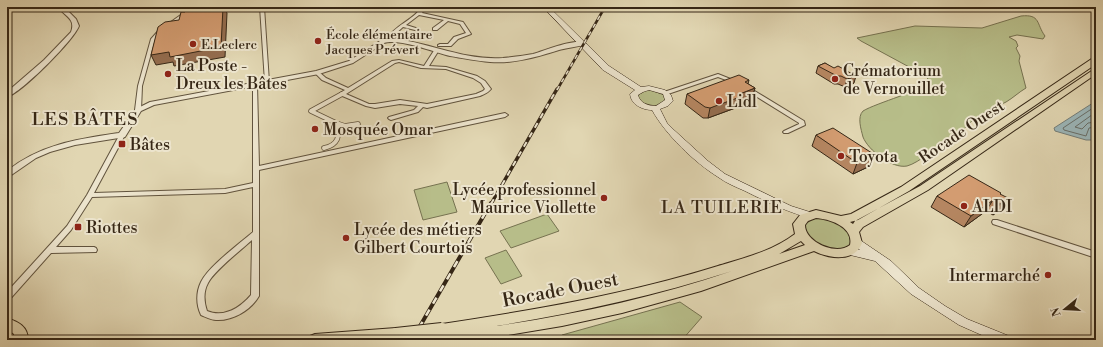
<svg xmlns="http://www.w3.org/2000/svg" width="1103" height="347" font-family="'Libre Bodoni',serif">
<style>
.green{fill:#b7bd89;stroke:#767250}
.water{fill:#9bb6b9;stroke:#737d78}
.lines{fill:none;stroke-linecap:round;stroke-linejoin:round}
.shore{stroke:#686e68;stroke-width:1}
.pedestrian-casing{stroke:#61533d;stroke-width:5.5}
.minor-casing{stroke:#61533d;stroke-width:2}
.tertiary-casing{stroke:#61533d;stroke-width:2}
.secondary-casing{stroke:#362716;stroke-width:1}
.primary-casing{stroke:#362716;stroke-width:2}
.pedestrian{stroke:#ece4cd;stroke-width:4}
.minor{fill:#ece4cd;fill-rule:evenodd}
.tertiary{fill:#ece4cd;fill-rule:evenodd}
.secondary{fill:#ece4cd;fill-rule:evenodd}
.primary{fill:#e1d6b2;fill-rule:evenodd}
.rail-far2-casing{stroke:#362716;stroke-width:2.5}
.rail-far1-casing{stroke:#362716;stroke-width:3.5}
.rail-casing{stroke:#362716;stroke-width:4}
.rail-far2{stroke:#ece4cd;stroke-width:1.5;stroke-dasharray:4.5;stroke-linecap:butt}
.rail-far1{stroke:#ece4cd;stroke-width:2;stroke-dasharray:5.5;stroke-linecap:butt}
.rail{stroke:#ece4cd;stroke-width:2.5;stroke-dasharray:7;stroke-linecap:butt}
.primary-bridge-casing{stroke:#362716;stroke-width:14;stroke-linecap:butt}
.primary-bridge{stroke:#e1d6b2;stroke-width:12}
.wall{fill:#b58661;stroke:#362716}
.shaded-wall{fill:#946d4f;stroke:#362716}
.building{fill:#d39c71;stroke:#362716}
.poi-dot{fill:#8f2418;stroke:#ece4cd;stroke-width:1.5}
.labels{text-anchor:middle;stroke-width:4;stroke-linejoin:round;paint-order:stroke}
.far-poi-label{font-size:13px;fill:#362716;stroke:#ece4cd;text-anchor:start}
.poi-label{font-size:16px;fill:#362716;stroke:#ece4cd;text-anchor:start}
.street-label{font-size:16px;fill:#362716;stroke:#ece4cd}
.neighbourhood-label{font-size:17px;letter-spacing:1px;fill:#362716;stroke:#ece4cd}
.quarter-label{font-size:18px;letter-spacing:1px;fill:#362716;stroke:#ece4cd}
.near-street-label{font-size:19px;fill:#362716;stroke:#ece4cd}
</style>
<rect width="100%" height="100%" fill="#e1d6b2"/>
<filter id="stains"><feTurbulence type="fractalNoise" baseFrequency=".005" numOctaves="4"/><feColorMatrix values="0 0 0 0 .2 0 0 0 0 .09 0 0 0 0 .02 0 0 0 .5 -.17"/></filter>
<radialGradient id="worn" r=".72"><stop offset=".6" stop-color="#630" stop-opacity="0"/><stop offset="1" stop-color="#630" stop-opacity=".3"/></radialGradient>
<path class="green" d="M1021,16c20,-2 15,8 24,20l-2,3 -26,-4 -8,2 7,4 2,5 -2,2 4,8 -1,5 7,27c-7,4 -13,10 -20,14 -11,6 -22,10 -32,17 -3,3 -6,6 -9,9 -5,4 -10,6 -15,10 -11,7 -31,25 -43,28 -15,3 -39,-16 -44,-29 -2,-8 -6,-20 0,-26 13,-8 61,-21 66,-29l-2,-5 -3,-2 -63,-34 -4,-3 58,-12 67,2z
M651,90l13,5 1,6 -10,5 -13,-3 -4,-6v-2l7,-4z
M447,182l10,30 -34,8 -9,-30z
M547,214l12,17 -48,17 -11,-17z
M815,218c18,-1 25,6 37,18l-1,10 -13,5 -24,-7 -10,-16 1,-4z
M506,250l16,26 -21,8 -16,-26z
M680,302l22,15 -20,23h-124l4,-5z"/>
<path class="water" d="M1096,101v30h-4l1,9h-7l-31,-9 -1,-3z"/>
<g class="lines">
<path class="shore" d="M1096,106l-33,22 1,2 22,6 3,-8 7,-1
M1096,112l-21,15 7,2 6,-6 8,-1"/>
<g class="pedestrian-casing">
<path id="pedestrian" d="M336,123l-25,-12 31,-17
M324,148c14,-3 17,-12 12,-25l9,3 13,-2"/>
</g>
<g class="minor-casing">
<path id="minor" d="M192,7h5l-25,19h-4v-2z
M260,7h4l5,75 -2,1 -2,-1z
M422,7h4l-4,6 41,9 8,12 -13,5 -7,7h-13v-1l2,-1h8l6,-7 12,-4 -6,-9 -12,-3 -11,9h-4v-2l11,-8 -25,-5 -13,10 13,4v2l-16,-4 -10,9 -3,5h-4v-1c9,-15 26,-19 36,-33z
M575,7h6l6,2 2,-2h5l-7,4z
M159,30l4,1 -8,8 -13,47 -1,24 -1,1h-4l-1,-1 3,-24 13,-47z
M435,49h2l2,1 -10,16 17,1 31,9 8,5 6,8c-3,4 -7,5 -11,7l-53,12 -4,-1 -5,5 -27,8 -2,-1 -1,-1 1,-1 25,-7 4,-4 -18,-2 -25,4 -9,-2 -26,-11v-2l5,-3 -23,-10 -7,-7v-1h4l7,6 22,10 44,-27 7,-1 25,6zM399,62l22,6 25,1 27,9 8,5 4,6 -2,2 -7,3 -49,10 -27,-4 -25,4h-6l-23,-10 49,-31z
M718,74l20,8 -2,1h-2l-16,-6 -50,17 -2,1 -3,-2 1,-1z
M253,83h4v1l2,82 246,-53 3,2 -3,2 -246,53v126c-8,14 -26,25 -43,24 -5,0 -10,-3 -15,-5 -5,-10 -5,-23 0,-33 8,-16 37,-37 52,-50v-45l-28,6 -133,4 -21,33 -15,17h38l2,1 1,2 -1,2 -45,1 -41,46 -3,1v-8l60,-66 20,-31 33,-61 2,-1 3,2 -31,58 131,-4 28,-6zM252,240l-1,55c-11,13 -27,23 -44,16 -3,-9 -4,-19 1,-28 6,-12 33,-33 44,-43z
M748,87l56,34 1,4 -17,8h-4l-1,-1 1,-1 15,-7v-1l-53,-33v-2z
M993,220h4l99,32v6l-103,-34 -1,-2z"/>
</g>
<g class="tertiary-casing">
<path id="tertiary" d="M58,7h6l12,12 3,7c-6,15 -57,66 -72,71v-5l37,-32 27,-28c5,-14 -6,-15 -13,-25z
M388,38c38,3 76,23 115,20 9,-1 20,-2 30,-4 12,-3 43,-17 53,-10 -3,2 -20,4 -27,6 -22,7 -46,14 -69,12 -13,-1 -27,-4 -40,-6 -16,-4 -51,-18 -66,-13l-31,20 -34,11 -165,31 -13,6 -16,26 -50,8 -25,7 -14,6 -29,20v-7c34,-27 71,-32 112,-38l17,-24 14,-7 166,-31 33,-10 31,-20z"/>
</g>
<g class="secondary-casing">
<path id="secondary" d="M543,7h6l60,59 32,21 8,-1 16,4 6,5 2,6 -5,5 -8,3 7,14 7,7 34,31 17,13 66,32 22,7 2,2 -2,2 -3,1c-23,-6 -43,-16 -65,-27 -9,-4 -19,-8 -27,-14 -24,-15 -52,-42 -66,-67 -9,0 -21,-5 -22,-16l5,-4 -32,-20zM649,90l14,4 2,6 -9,6c-8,0 -16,-3 -18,-11l5,-3z
M857,238l34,23 28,27 26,18 22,13 42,17 2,4h-18l-34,-15 -48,-31 -36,-33 -29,-7 -1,-3 1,-3 4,-1 10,3 -8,-8 1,-3z"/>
</g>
<g class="primary-casing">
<path id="primary" d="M1093,58h3v6l-187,127 -51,29 -8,2 3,2 2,-3 65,-35 176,-118v6l-168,116 -65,37 -4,5 3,11c-7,19 -32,16 -48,8l-113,40 -79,22 -60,13 -83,14h-46l2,-4 6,-2 -4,-1 -2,-4 2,-4 5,-1c93,-14 186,-30 276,-58 26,-8 55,-15 77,-32l-2,-10 7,-9 16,-5 25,6 10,-2 50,-27zM816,218c14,1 38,9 34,27 -14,11 -45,-3 -45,-20l3,-4zM801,241l4,4 -26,9zM732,271c-81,28 -165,45 -249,57 84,-13 167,-31 249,-57z
M7,318c11,4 21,8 21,22h-14v-6l-7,-5z
M396,328l5,2 2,4 -2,4 -5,2h-88l2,-4 5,-2z"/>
</g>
<use href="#pedestrian" class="pedestrian"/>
<use href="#minor" class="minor"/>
<use href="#tertiary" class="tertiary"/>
<use href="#secondary" class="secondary"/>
<use href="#primary" class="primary"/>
<g class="rail-far2-casing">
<path id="rail-far2" d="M557,90l48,-83"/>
</g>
<g class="rail-far1-casing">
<path id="rail-far1" d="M491,204l66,-115"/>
</g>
<g class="rail-casing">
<path id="rail" d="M412,340l79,-137"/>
</g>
<use href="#rail-far2" class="rail-far2"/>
<use href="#rail-far1" class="rail-far1"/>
<use href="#rail" class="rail"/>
<g class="primary-bridge-casing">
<path id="primary-bridge" d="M396,334l46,-5"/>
</g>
<use href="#primary-bridge" class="primary-bridge"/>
</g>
<path class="wall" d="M825,63l29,20 -9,4 -7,-3h-4l-18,-11 2,-7z
M749,80l-1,4 7,4 -3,10 -13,5 -1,4 -30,11h-5l-18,-14 2,-10z
M816,135l54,31 -17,8 -41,-28z
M1000,194l1,15 -8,6 -7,-4 -22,16 -33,-20 6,-11z"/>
<path class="shaded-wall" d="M223,7h1l3,6 -2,44 -51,9 -1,-4 -17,3 -5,-10z
M856,76l-2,7 -9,4 2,-8z
M755,88l-3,10 -13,5 -1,4 -30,11 2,-10 27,-13z
M875,155l-5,11 -17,8 4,-11z
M1008,198l-7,11 -8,6 7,-11z
M993,200l-7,11 -22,16 7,-11z"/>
<path class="building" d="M204,7h19l-2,40 -51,10 -1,-5 -18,3 7,-28 7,-5 14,-2 2,-8h4l1,-2z
M825,63l9,5 4,-2 18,10 -9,3 -6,-3h-4l-19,-10z
M739,75l10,5 -4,2 10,6 -18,7 3,2 -30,11 -5,-1 -18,-13z
M833,128l42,27 -18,8 -41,-28z
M969,175l32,18 -1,1 8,4 -8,6 -7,-4 -22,16 -34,-20z"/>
<g class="poi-dot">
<circle cx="318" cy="41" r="4"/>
<circle cx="193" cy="44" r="4"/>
<circle cx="168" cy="74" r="4"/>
<circle cx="835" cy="79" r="4"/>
<circle cx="719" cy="101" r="4"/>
<circle cx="315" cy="129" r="4"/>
<rect x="118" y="140" width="8" height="8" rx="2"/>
<circle cx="841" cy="156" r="4"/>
<circle cx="604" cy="198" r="4"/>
<circle cx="964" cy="206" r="4"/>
<rect x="74" y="223" width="8" height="8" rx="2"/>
<circle cx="346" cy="238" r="4"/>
<circle cx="1048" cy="275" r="4"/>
</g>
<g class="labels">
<g class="far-poi-label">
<text x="326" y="39">École élémentaire<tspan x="326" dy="15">Jacques Prévert</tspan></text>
<text x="201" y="49">E.Leclerc</text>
</g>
<g class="poi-label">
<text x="176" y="71">La Poste -<tspan x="176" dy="18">Dreux les Bâtes</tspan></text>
<text x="843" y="76">Crématorium<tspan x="843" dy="18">de Vernouillet</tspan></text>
<text x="727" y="107">Lidl</text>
<text x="323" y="135">Mosquée Omar</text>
<text x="130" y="150">Bâtes</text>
<text x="849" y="162">Toyota</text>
<text x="596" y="195" text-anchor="end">Lycée professionnel<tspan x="596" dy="18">Maurice Viollette</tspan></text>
<text x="972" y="212">ALDI</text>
<text x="86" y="233">Riottes</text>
<text x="354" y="235">Lycée des métiers<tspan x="354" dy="18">Gilbert Courtois</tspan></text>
<text x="1040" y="281" text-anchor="end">Intermarché</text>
</g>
<g class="street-label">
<text transform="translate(961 131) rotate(-34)" y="6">Rocade Ouest</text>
</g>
<g class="neighbourhood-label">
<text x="722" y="213">LA TUILERIE</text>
</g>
<g class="quarter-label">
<text x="85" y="125">LES BÂTES</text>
</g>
<g class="near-street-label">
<text transform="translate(560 289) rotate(-11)" y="7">Rocade Ouest</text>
</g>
</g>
<rect width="1103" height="347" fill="none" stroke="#e1d6b2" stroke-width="24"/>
<rect x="8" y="8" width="1087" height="331" fill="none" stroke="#362716" stroke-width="2"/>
<rect x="12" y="12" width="1079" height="323" fill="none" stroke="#362716"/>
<g transform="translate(1065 309) rotate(252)" stroke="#ece4cd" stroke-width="3" paint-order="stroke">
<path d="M0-3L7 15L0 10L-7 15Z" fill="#362716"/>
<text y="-6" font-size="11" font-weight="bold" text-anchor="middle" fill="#362716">N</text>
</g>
<rect width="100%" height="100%" filter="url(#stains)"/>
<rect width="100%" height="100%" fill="url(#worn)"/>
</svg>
